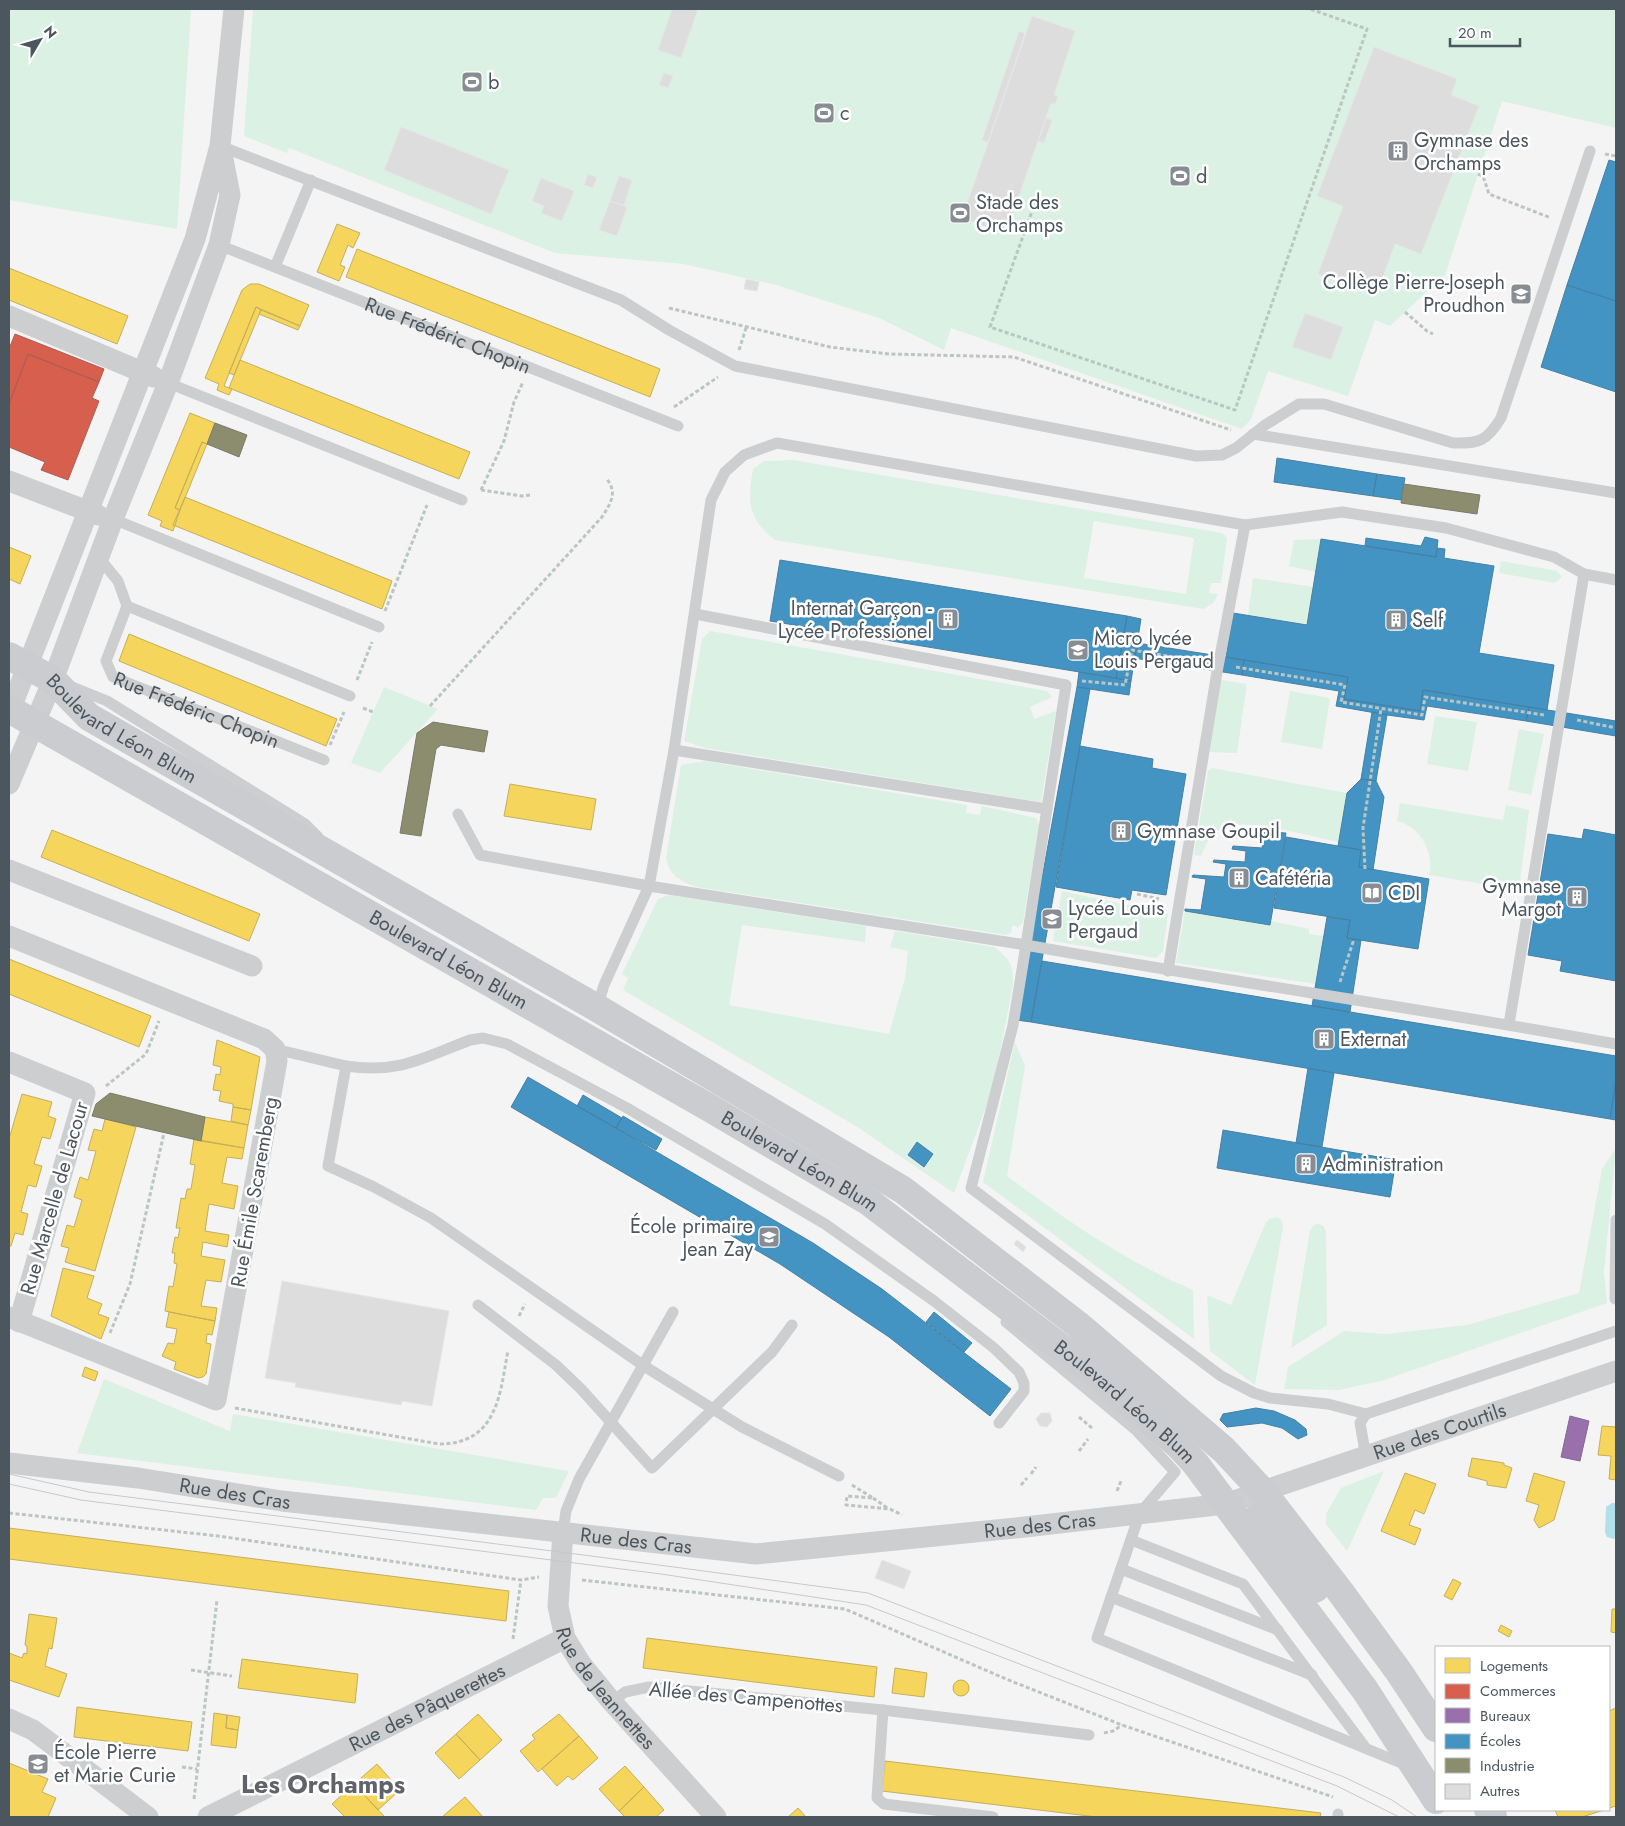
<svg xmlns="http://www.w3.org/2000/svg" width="1625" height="1826" font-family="Jost,sans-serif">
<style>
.green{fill:#dbf1e4;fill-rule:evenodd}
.water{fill:#b2dfec}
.homes{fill:#f6d55c;stroke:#c3af5d}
.shops{fill:#d6604d;stroke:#ad5d52}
.offices{fill:#9970ab;stroke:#826894}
.schools{fill:#4393c3;stroke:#4681a5}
.industry{fill:#8c8c6e;stroke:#797c6a}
.building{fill:#ddddde;stroke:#e5e6e7}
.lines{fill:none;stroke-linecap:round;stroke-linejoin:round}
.path{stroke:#bbc5c2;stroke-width:3;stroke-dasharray:4 2.5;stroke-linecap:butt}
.lane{stroke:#cccecf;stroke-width:11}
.street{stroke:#cccecf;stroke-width:21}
.primary{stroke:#cacccf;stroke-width:28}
.tram{stroke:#c8c9ca;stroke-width:1}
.labels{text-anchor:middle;stroke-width:5;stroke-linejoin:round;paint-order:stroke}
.poi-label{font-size:20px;fill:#4c565f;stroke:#fff;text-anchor:start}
.street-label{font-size:20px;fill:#4c565f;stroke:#fff}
.district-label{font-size:25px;font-weight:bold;fill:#606367;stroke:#fff}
</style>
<rect width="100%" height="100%" fill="#f4f4f4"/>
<path class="green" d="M9,9h182l-14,220 -168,-29z
M253,9h1363v119l-114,-27 -57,174 -55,51 -15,-6 -27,76 -80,-25 -17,48 -9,10 -291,-101 -7,22 -65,-32 -103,-33 -92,-21 -129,-11 -266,-105 -2,5 -43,-17z
M793,460l429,73 5,5 -6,45h-10l-2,10 9,1 -4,8 -10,7 -429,-69c-27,-21 -28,-38 -22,-71l11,-8zM1094,521l100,17 -8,56 -102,-16z
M1321,539l-5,33 -27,-6 5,-26z
M1501,561l56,10 5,6 -7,6 -56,-10z
M1253,578l60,9 -6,38 -59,-10z
M710,631l337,60 5,6 -22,10 4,12 22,-8 -15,91 -336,-54 -21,-7 18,-102z
M1221,680l26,4 -10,69 -28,-1z
M384,687l54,22 -58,64 -29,-10z
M1290,691l40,7 -8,51 -41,-7z
M1435,716l42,6 -9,49 -41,-7z
M1519,729l25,5 -13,61 -23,-5z
M705,761l262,44 -1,8 14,2 2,-9 54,12 3,7 -16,97 -5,6 -4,-3 -3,3 1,4 -6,3 -309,-48c-18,-6 -26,-11 -31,-28l15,-94z
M1212,768l135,25 -8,49c-26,-5 -92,-24 -115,-15 -13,5 -18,17 -23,29l-7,-1 14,-84z
M1400,803l103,17 3,-15 23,5 -10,80 -90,-15c6,-22 -9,-49 -32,-54z
M1062,891l106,23 -5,37 -7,7 -103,-17z
M669,895l197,31 -1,16 -123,-17 -13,80 160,29 16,-56 3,-27 -18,-4 5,-16 99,16c16,12 19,17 19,38l-20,103 -39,105 -98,-67 -233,-136 5,-12 -6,-4 36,-75z
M1185,911l85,14 1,-4 38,8v5l15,2 -8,48 -140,-21z
M1015,1042l10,24 -18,110c58,43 119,86 186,114l1,49 -211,-157z
M1616,1148l-12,124 3,31 -226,78 -42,9 -55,-1 4,-22 56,-36 42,3 81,-9 112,-32 23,-124z
M1277,1217l5,4 1,6 -28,158 -45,-34 -3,-56 24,10 35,-83 3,-3z
M1318,1224l6,2 2,7 1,92 -36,23 19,-118 4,-5z
M104,1379l126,52 3,-17 336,57 -13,27h-13l-7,12 -459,-57z
M1384,1471l-37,80 -21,-27v-10l15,-26z"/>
<path class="water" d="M1612,1503h4v34l-2,2 -7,-2 -2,-5 1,-25z"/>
<path class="homes" d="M337,224l23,9 -7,15 -5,-3 -8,20 5,2 -6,14 -22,-9z
M357,249l303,120 -10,28 -304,-120z
M9,268l119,48 -11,28 -108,-44z
M250,284h9l50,21 -9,21 -44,-19 -32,79 8,3 -3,6 -12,-5 2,-6 -14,-6 37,-88z
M256,307l5,3 -27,65 -5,-2z
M261,310l39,16 -2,4 -39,-16z
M240,360l230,92 -11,27 -230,-91z
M190,413l25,10 -8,21 -5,-2 -27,66 5,2 -7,21 -13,-5 2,-5 -14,-6z
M202,442l5,2 -27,66 -5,-2z
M185,497l207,84 -10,28 -209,-84z
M9,547l22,9 -11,28 -11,-5z
M129,634l208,85 -11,27 -207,-85z
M510,784l86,15 -5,31 -87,-14z
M52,830l208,84 -11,27 -208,-84z
M9,959l142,57 -12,31 -130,-53z
M217,1040l43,17 -9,53 -18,-3v-3l-14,-3 2,-10 -8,-1 3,-16 4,1 1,-8 -8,-2z
M22,1094l30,8 -4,14 8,3 -6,20 -8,-2 -8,27 8,2 -6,21 -8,-2 -7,27 7,2 -5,21 -8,-2 -4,13h-2v-107z
M233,1107l18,3 -3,15 -17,-4z
M205,1117l43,8 -4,23 -43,-7z
M105,1119l31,8 -41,144 -30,-9 4,-14 -8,-2 6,-21 7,2 8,-27 -8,-3 6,-20 8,3 8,-29 -8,-1 6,-21 8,2z
M194,1139l50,9 -2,11 -15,-2 -5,26 16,3 -4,23 -25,-5 -4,27 24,4 -2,12 -24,-5 -2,14 24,4 -4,22 -15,-2 -5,26 16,2 -2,13 -50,-10 4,-25 4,1 4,-23 -3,-1 1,-10h-3l3,-16 3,1 2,-10h-4l5,-30 4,1 2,-10h4l4,-24 -5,-1z
M63,1268l31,8 -7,22 15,6 -4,10 11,4 -8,21 -50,-23z
M169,1312l46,9 -3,14 -5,-1 -1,9 5,1 -5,30 -3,3 -5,1 -24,-9 2,-7 -14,-6 6,-13 6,1 3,-15 -11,-2z
M85,1367l13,5 -3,9 -13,-5z
M1602,1426l14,1v53l-7,-1 2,-23 -13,-1z
M1472,1458l32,5v2l8,3 -6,20 -19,-3v-4l-19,-5z
M1405,1473l31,11 -12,30 -9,-4 -6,15 12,4 -6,16 -34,-14z
M1534,1473l31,9 -11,38 -15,8 -5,-8 5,-15 -13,-4z
M9,1528l500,63 -3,30 -497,-62z
M1453,1579l8,4 -9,17 -8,-4z
M1612,1609h4v24l-5,-1z
M29,1614l28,4 -5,31 -3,-1 -4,18 22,8 -8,23 -50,-17v-27l13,5 2,-5 3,1v-8l-2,-1z
M1501,1625l11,6 -3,6 -11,-6z
M647,1638l230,29 -3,30 -231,-29z
M242,1659l116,15 -3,29 -117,-15z
M895,1668l32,5 -3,24 -32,-4z
M953 1688a8 8 0 1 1 16 0a8 8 0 1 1-16 0Z
M77,1707l115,15 -4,29 -114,-14z
M1616,1708v98l-7,2v-97z
M214,1713l13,2 -1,13 12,2 -2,18 -25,-3z
M478,1714l24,26 -22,20 -24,-26z
M559,1714l20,22 -41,36 -18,-21 15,-12 -3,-4z
M227,1715l13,2 -2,13 -12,-2z
M456,1734l24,26 -21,19 -24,-26z
M579,1736l19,22 -25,22 -5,-4 -11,10 -15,-17z
M885,1761l436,52 -1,4h-223l-215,-26z
M9,1763l39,16 -6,13 14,6 -8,19h-39z
M377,1764l23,26 -22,20 -24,-26z
M625,1766l19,21 -25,24 -20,-22z
M354,1784l30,32 -2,1h-37l-13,-13z
M644,1787l20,23 -8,7h-31l-6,-6z
M465,1797l18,20h-41z
M798,1808l8,9h-18z
M1555,1810h49l-22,7h-24z"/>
<path class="shops" d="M15,334l89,35 -5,13 -71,-28 -19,50v-55z
M28,354l71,28 -7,16 7,3 -31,79 -27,-10 4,-8 -36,-15v-43z"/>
<path class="offices" d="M1570,1416l19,5 -9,40 -19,-4z"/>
<path class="schools" d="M1609,160l7,2v139l-49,-16z
M1567,285l49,16v91l-75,-25z
M1277,458l100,16 -4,22 -99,-14z
M1377,474l28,4 -4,22 -28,-4z
M1425,537l13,3 -2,17 -71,-11 1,-8 55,8z
M1321,539l115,18 1,-9 8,1 -1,9 50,8 -15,87 75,12 -7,45 -124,-20 -3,21 -76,-12 4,-22 -122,-20 7,-44 74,12z
M780,560l347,56 -11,62 -346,-57z
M1127,616l14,3 -10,62 -15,-3z
M1137,643l107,17 -2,15 -108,-17z
M1244,660l104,17 -4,22 76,12 3,-21 106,17 -3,14 -99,-15 -3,14 -37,-5 -51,-9 3,-15 -97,-16z
M1079,672l52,9 -2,14 -52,-8z
M1077,687l13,2 -59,333 -15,-2z
M1529,707l87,14v15l-90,-15z
M1372,712l15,3 -11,66 -15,-2z
M1080,746l73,13 -1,9 34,6 -20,121 -34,-5 -2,10 -74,-13z
M1361,779l15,2 8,16 -11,73 -14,-3 2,-17 -23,-4 9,-53z
M1584,829l32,6v146l-56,-10 2,-10 -34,-6 20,-121 34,5z
M1254,831l32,2 -16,92 -85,-14v-2l16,1 5,-31 -14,-2 1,-2 31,2 2,-13 -13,-2 1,-2 31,2 1,-11 -14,-2 1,-3 29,2 2,-12 -11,-3z
M1286,837l75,13 -2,17 70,12 -11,70 -71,-11 3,-18 -76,-12z
M1327,917l23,3 -3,18 14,2 -11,72 -38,-6z
M1042,961l574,95v24l-6,39 -579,-97z
M1308,1068l26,5 -12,74 -26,-4z
M528,1077l285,166 69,46 129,100 -21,27 -101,-79 -109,-73 -269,-157z
M1616,1080v40l-6,-1z
M583,1095l39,23 -6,10 -39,-22z
M623,1116l39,23 -6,11 -40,-22z
M1223,1130l173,30 -6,37 -173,-29z
M917,1142l16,12 -9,13 -16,-12z
M934,1312l38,31 -8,9 -38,-30z
M1256,1408l18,3 21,9 11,9 1,6 -9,4 -16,-11 -20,-5 -35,4 -7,-7 3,-6z"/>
<path class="industry" d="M215,423l32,12 -8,22 -32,-13z
M1404,484l76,11 -3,19 -76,-11z
M433,722l55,9 -4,21 -43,-7 -5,4 -15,87 -21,-3 17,-100z
M110,1093l95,24 -4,24 -109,-25 4,-12z"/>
<path class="building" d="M672,9h26l-17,49 -23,-8z
M1032,16l43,15 -21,64 4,1 -3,8 -4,-1 -45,131 -44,-16z
M1019,31l6,3 -37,108 -6,-2z
M1374,47l83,32 -6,16 28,11 -58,148 -26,-10 -19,52 -58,-22 25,-68 -26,-10z
M664,73l9,3 -5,12 -9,-3z
M1046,118l6,2 -8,23 -6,-2z
M401,127l108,43 -18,44 -107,-44z
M588,174l9,3 -4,11 -9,-3z
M619,176l13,4 -8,25 -14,-4z
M541,178l33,13 -12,30 -21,-8 3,-7 -12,-5z
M610,201l17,6 -10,29 -18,-6z
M746,279l13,3 -2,9 -13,-2z
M1305,313l38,14 -12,33 -39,-13z
M1017,1240l9,7 -3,5 -9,-8z
M282,1281l167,30 -17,95 -30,-5 -1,4 -106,-18 1,-4 -31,-5z
M1041,1413h9l2,8 -5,6 -7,-1 -4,-7z
M882,1560l29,11 -7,18 -29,-11z"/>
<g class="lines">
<path class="path" d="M1605,154l11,2
M1478,174l5,2 6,18 62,24
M1038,195l-48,132 245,83 132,-381 -57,-20
M669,308l161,39 59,7 125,3 217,73
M1405,312l22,19 6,3
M739,350l7,-22
M674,407l44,-30
M481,490l23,-49 10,-39 9,-20
M481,490l41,6 8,-1
M385,611l42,-106
M1236,667l109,18 -4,17 81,13 3,-18 119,18
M357,680l15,-38
M1082,681l43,4 7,-35 71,12
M430,706l172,-189c9,-14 16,-25 4,-39
M363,708l10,4
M1577,720l39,8
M330,745l14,-33
M1365,869l-2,-41 18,-119
M1137,894l22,5
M1340,982l14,-43
M106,1086l40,-32 13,-33
M519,1316l6,-12
M110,1333l20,-49 34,-151
M235,1408l204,36c58,0 61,-49 69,-94
M1079,1417l13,11
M1079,1451l9,-12
M1031,1474l5,-7
M852,1485l21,13 -26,-2 -1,9 44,4 12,6
M1021,1485l6,-7
M1117,1491l4,-10
M873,1498l16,11
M9,1513l209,23 303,44 18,-3
M582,1580l263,29 161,70 116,46 211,72
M513,1639l8,-59
M191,1670l41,6
M1104,1733l9,-2 9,-6
M182,1767l15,2
M194,1799l23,-199"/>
<g class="lane">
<path d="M220,146l401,154 48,30 66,36 461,90 26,-1 14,-7 29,-23 34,-21h25l129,39c26,1 34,-2 48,-25l89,-267"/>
<path id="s1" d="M219,245l459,181"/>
<path d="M275,267l36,-87"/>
<path d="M168,383l294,117"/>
<path d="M1253,434l363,59"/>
<path d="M113,519l266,108"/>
<path id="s2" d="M100,559l18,22 9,25 -21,55 7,16 211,83"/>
<path d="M127,606l223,90"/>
<path d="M70,686l37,15 198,123 13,13"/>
<path d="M674,750l373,59"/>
<path d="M458,814l22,41 169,31 377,59 40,-260 -371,-71"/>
<path d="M1168,971l49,-299 28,-147"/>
<path d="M597,1008l7,-23 45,-99 25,-136 37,-250 14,-28 19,-17 33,-12 468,82 97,-13 104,16 108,29 30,17 32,6"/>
<path d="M1509,1024l75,-450"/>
<path d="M275,1049l71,17 -18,100 46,21 57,31 213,148 98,61 97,49"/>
<path d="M346,1066c52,8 77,-8 124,-26l13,-2 24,6 120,64 198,116 109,77 60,47 25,24 5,11v8l-25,32"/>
<path d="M1615,1299l1,-79"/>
<path d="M478,1305l78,60 25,24 71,79 120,-116 20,-27"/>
<path d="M1006,1322l130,108 39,42 -35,41 -43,125 309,127"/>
<path d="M1366,1414l-38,-10 -58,-6 -16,-5 -33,-17 -250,-188 42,-163 13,-80c196,36 394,63 590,99"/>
<path d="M1366,1457l-6,-34 6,-9 250,-83"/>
<path d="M563,1532l3,-21 13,-32 94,-167"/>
<path d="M1131,1540l112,44 122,163"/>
<path d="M1121,1569l157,61"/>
<path d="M1111,1597l201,78"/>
<path d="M612,1702l13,-10 24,-5 234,23 206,25"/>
<path d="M883,1710l-6,88 7,6 109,13"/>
<path d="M1338,1817v-3"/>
</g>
<g class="street">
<path d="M9,316l145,61"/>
<path d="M9,481l89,34"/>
<path d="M9,713l186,-474 25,-93 14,-137"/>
<path d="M9,784l44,-104 60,-161 55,-136 51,-138 11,-50 -9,-46"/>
<path d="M9,870l243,96"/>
<path d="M9,936l255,103 11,10 2,12 -61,339 -207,-83"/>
<path d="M9,1062l76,31 -66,229"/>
<path id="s3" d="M9,1463l129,15 144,23 474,53 269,-27 200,-23 391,-133"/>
<path id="s4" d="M563,1532l-5,74 7,32 16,26 31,38 104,115"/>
<path d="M9,1719l24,11 115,87"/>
<path id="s5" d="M208,1817l357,-179"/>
</g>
<g class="primary">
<path id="s6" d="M9,656l44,24 36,37 508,291 306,182 174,134 147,126 39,42 76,98 60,82 37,56"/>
<path id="s7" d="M9,709l699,398 161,95 222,168 87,75 17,18 170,227 71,110"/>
<path d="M1257,1518l58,71"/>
<path d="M1488,1810l5,7"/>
</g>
<path class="tram" d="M9,1474l80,18 510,65 269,36 476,184 48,23 25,17
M9,1484l72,16 580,74 205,31 471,181 62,31"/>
</g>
<defs>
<g id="stadium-square" transform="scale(1.125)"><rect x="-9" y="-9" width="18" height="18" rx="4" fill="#878d93" stroke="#fff"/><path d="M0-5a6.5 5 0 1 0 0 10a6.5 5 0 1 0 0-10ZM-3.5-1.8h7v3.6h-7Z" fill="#fff"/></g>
<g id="building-square" transform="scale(1.125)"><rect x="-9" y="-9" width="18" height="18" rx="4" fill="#878d93" stroke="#fff"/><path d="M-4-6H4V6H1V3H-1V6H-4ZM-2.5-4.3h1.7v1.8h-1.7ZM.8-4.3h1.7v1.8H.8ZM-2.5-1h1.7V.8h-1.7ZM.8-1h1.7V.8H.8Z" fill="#fff"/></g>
<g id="school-square" transform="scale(1.125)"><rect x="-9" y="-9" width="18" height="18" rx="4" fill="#878d93" stroke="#fff"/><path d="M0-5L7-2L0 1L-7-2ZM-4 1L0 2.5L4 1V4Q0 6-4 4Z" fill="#fff"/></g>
<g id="library-square" transform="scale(1.125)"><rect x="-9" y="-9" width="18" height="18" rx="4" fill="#878d93" stroke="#fff"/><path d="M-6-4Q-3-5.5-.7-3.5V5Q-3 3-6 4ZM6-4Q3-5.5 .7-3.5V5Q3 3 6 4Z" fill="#fff"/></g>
</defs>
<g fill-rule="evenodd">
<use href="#stadium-square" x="472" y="82"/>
<use href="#stadium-square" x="824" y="113"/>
<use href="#building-square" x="1398" y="151"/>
<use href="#stadium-square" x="1180" y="176"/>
<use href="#stadium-square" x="960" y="213"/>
<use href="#school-square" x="1521" y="294"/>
<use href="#building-square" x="948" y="619"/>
<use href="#building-square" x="1396" y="620"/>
<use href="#school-square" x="1078" y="650"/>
<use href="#building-square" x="1121" y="831"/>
<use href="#building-square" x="1239" y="878"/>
<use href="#library-square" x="1372" y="893"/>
<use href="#building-square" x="1577" y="897"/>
<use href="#school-square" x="1052" y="919"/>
<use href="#building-square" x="1324" y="1039"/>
<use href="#building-square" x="1306" y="1164"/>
<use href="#school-square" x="769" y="1237"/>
<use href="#school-square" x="38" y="1764"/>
</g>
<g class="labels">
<g class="poi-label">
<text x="488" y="89">b</text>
<text x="840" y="120">c</text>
<text x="1414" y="147">Gymnase des<tspan x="1414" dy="23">Orchamps</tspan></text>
<text x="1196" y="183">d</text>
<text x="976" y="209">Stade des<tspan x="976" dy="23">Orchamps</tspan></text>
<text x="1505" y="289" text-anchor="end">Collège Pierre-Joseph<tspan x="1505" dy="23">Proudhon</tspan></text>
<text x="932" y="615" text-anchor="end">Internat Garçon -<tspan x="932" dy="23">Lycée Professionel</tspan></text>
<text x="1412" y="627">Self</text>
<text x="1094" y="645">Micro lycée<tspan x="1094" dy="23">Louis Pergaud</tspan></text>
<text x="1137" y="838">Gymnase Goupil</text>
<text x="1255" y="885">Cafétéria</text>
<text x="1561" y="893" text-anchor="end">Gymnase<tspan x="1561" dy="23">Margot</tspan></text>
<text x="1388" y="900">CDI</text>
<text x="1068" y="915">Lycée Louis<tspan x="1068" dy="23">Pergaud</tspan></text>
<text x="1340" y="1046">Externat</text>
<text x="1322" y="1171">Administration</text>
<text x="753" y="1233" text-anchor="end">École primaire<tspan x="753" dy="23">Jean Zay</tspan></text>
<text x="54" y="1759">École Pierre<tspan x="54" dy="23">et Marie Curie</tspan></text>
</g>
<g class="street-label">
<text dy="7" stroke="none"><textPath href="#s1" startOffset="246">Rue Frédéric Chopin</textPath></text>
<text dy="7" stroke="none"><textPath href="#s2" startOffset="221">Rue Frédéric Chopin</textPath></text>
<text dy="7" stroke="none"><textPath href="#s6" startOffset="135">Boulevard Léon Blum</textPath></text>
<text dy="7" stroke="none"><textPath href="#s7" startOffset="506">Boulevard Léon Blum</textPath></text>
<text dy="7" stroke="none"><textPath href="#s7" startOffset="911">Boulevard Léon Blum</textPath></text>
<text transform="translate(254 1192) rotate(-80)" y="7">Rue Émile Scaremberg</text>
<text transform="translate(54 1198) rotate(-74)" y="7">Rue Marcelle de Lacour</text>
<text dy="7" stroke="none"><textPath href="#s7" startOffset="1316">Boulevard Léon Blum</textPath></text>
<text dy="7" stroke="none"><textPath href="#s3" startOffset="1451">Rue des Courtils</textPath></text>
<text dy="7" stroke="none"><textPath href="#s3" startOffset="228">Rue des Cras</textPath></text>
<text dy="7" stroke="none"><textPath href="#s3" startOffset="1038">Rue des Cras</textPath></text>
<text dy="7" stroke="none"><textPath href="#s3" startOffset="632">Rue des Cras</textPath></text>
<text dy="7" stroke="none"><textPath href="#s4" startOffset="171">Rue de Jeannettes</textPath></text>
<text transform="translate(746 1697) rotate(5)" y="7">Allée des Campenottes</text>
<text dy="7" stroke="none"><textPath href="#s5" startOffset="245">Rue des Pâquerettes</textPath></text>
</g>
<g class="district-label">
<text x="323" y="1793">Les Orchamps</text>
</g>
</g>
<rect width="1625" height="1826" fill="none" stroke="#4c565f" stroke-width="20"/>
<rect x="1435" y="1646" width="175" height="165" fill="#ffffff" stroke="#b7bbbf"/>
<rect x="1445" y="1658" width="25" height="15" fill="#f6d55c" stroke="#b7bbbf"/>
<text x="1480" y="1671" font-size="15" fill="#4c565f">Logements</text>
<rect x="1445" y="1684" width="25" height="15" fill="#d6604d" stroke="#b7bbbf"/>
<text x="1480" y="1696" font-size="15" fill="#4c565f">Commerces</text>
<rect x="1445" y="1708" width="25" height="15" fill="#9970ab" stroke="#b7bbbf"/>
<text x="1480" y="1721" font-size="15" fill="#4c565f">Bureaux</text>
<rect x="1445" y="1734" width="25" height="15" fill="#4393c3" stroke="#b7bbbf"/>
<text x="1480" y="1746" font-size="15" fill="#4c565f">Écoles</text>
<rect x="1445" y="1758" width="25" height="15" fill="#8c8c6e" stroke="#b7bbbf"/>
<text x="1480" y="1771" font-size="15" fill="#4c565f">Industrie</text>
<rect x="1445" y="1784" width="25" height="15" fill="#ddddde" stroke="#b7bbbf"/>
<text x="1480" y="1796" font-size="15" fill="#4c565f">Autres</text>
<g transform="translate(40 40) rotate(52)" stroke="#ffffff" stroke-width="4" paint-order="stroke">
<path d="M0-4L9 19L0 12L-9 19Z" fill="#4c565f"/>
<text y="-8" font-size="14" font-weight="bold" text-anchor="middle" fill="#4c565f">N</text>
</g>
<path d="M1450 38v8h70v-8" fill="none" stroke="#4c565f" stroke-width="2.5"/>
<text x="1458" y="38" font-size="15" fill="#4c565f" stroke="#ffffff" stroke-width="4" paint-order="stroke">20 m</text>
</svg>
